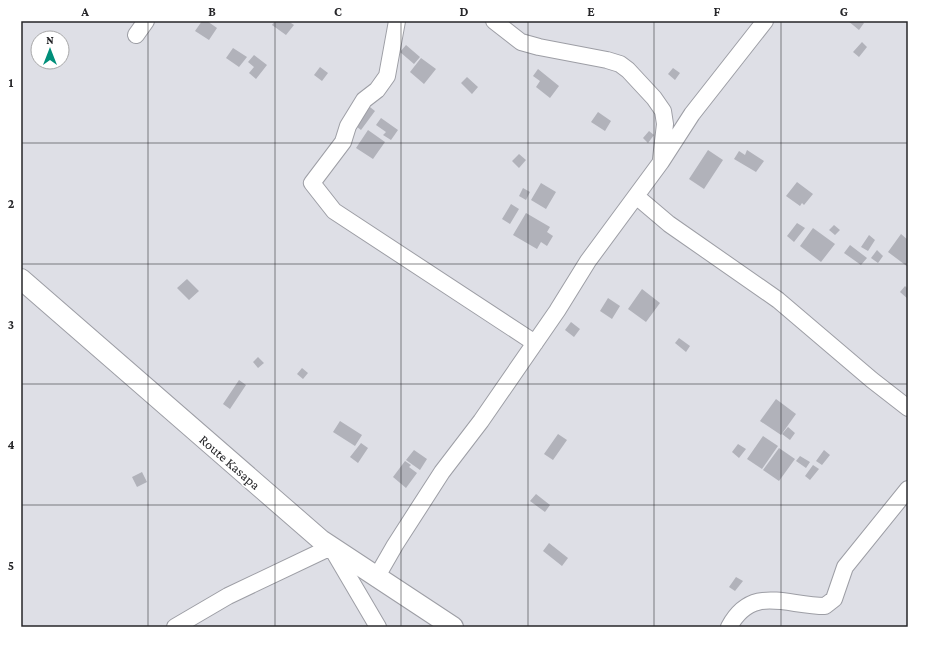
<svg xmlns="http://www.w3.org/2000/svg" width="929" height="648" font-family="'Crimson Pro',serif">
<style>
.building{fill:#b1b2ba}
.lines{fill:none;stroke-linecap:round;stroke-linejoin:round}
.minor-casing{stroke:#9d9ea5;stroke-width:18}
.major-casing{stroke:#9d9ea5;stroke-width:22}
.minor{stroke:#fff;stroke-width:16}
.major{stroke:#fff;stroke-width:20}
.grid{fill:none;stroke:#262629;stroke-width:1;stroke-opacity:0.55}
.labels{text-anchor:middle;stroke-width:3;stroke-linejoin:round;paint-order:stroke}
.street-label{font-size:14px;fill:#262629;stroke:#fff}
.neatline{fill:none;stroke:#262629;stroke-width:1.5}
.grid-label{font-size:13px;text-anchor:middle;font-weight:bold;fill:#262629}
</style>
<rect width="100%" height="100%" fill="#dedfe6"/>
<path class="building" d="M202,21h5l10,7 -8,12 -14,-9z
M275,21h13l6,4 -8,10 -14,-10z
M848,21h14l2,2 -5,7z
M862,42l5,5 -8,10 -6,-5z
M406,45l14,12 -6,7 -14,-12z
M233,48l14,9 -8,10 -13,-9z
M254,55l13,10 -11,14 -7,-6 5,-6 -6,-5z
M421,58l15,11 -12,15 -14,-12z
M320,67l8,6 -6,8 -8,-6z
M673,68l7,5 -5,7 -7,-6z
M538,69l21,17 -9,12 -14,-11 4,-6 -7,-5z
M467,77l11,10 -6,7 -11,-11z
M366,104l9,7 -14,19 -9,-7z
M598,112l13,9 -6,10 -14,-9z
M381,118l17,12 -7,10 -8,-5 3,-3 -10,-7z
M368,130l17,12 -12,17 -17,-11z
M649,131l5,4 -6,8 -5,-5z
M708,150l15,10 -19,29 -15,-10z
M747,150l17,11 -8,11 -22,-13 5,-8 6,4z
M519,154l7,6 -7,8 -7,-7z
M797,182l16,12 -9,11 -2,-2 -2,3 -14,-10z
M541,183l15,9 -10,17 -15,-9z
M523,188l7,4 -4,8 -7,-4z
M511,204l8,5 -9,15 -8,-5z
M526,213l24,14 -3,5 6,4 -6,10 -6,-4 -4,7 -24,-14z
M797,223l8,5 -11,14 -7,-6z
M834,225l6,5 -5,5 -6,-5z
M813,228l22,16 -14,18 -21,-16z
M901,234l7,6v27l-20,-15z
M869,235l6,5 -7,11 -7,-4z
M850,245l17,13 -6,7 -17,-12z
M877,250l6,6 -5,7 -7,-5z
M187,279l12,12 -10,9 -12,-12z
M905,286l3,3v10l-8,-7z
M642,289l18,14 -14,19 -18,-13z
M608,298l12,8 -8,13 -12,-8z
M571,322l9,7 -6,8 -9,-7z
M679,338l11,8 -4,6 -11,-9z
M258,357l6,6 -6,5 -5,-6z
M302,368l6,5 -5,6 -6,-5z
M239,380l7,5 -16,24 -7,-5z
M776,399l20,15 -15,21 -21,-14z
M340,421l22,14 -7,11 -22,-14z
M788,427l7,6 -5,7 -8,-6z
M558,434l9,6 -14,20 -9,-6z
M763,436l15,10 -16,23 -15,-10z
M361,443l7,5 -10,15 -8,-6z
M738,444l8,5 -7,9 -7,-6z
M779,448l16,11 -16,22 -16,-11z
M414,450l13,9 -7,11 -14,-10z
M824,450l6,5 -8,10 -6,-4z
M800,456l10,6 -4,6 -10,-7z
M405,461l6,4 -2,2 8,6 -11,15 -13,-11z
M813,465l6,4 -9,11 -5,-4z
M142,472l5,10 -10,5 -5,-10z
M536,494l14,11 -5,7 -15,-11z
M549,543l19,15 -6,8 -19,-15z
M736,577l7,4 -8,10 -6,-4z"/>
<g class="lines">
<g class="minor-casing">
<path id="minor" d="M397,21l-10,55 -10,14 -13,10 -16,26 -5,16 -31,41 22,28 201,132
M494,21l27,21 18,5 68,13 13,4 8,6 26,28 9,13 2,13 -4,35
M136,35l10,-14
M636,196l33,28 109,76 94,80 36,28
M376,578l19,-33 47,-73 39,-51 76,-110 31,-50 73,-99 31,-48 73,-93
M175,627l53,-31 103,-49 47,80
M729,627c23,-43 57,-21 96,-21l9,-7 11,-32 63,-78"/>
</g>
<g class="major-casing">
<path id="major" d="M21,279l300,261 132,87"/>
</g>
<use href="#minor" class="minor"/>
<use href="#major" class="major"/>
</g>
<path class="grid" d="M148,21v606M275,21v606M401,21v606M528,21v606M654,21v606M781,21v606M21,143h887M21,264h887M21,384h887M21,505h887"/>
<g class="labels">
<g class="street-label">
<text transform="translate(230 462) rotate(41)" y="5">Route Kasapa</text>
</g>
</g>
<rect width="929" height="648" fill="none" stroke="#ffffff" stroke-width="44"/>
<g transform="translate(50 50)"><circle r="19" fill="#ffffff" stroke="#a8a8a9"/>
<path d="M0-3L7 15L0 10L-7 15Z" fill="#008f7a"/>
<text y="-6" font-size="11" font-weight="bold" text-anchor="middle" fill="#262629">N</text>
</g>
<rect x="22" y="22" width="885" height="604" class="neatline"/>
<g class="grid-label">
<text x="85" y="16">A</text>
<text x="212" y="16">B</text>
<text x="338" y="16">C</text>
<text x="464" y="16">D</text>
<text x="591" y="16">E</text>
<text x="717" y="16">F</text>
<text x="844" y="16">G</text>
<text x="11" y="87">1</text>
<text x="11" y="208">2</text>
<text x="11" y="329">3</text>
<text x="11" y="449">4</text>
<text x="11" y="570">5</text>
</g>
</svg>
